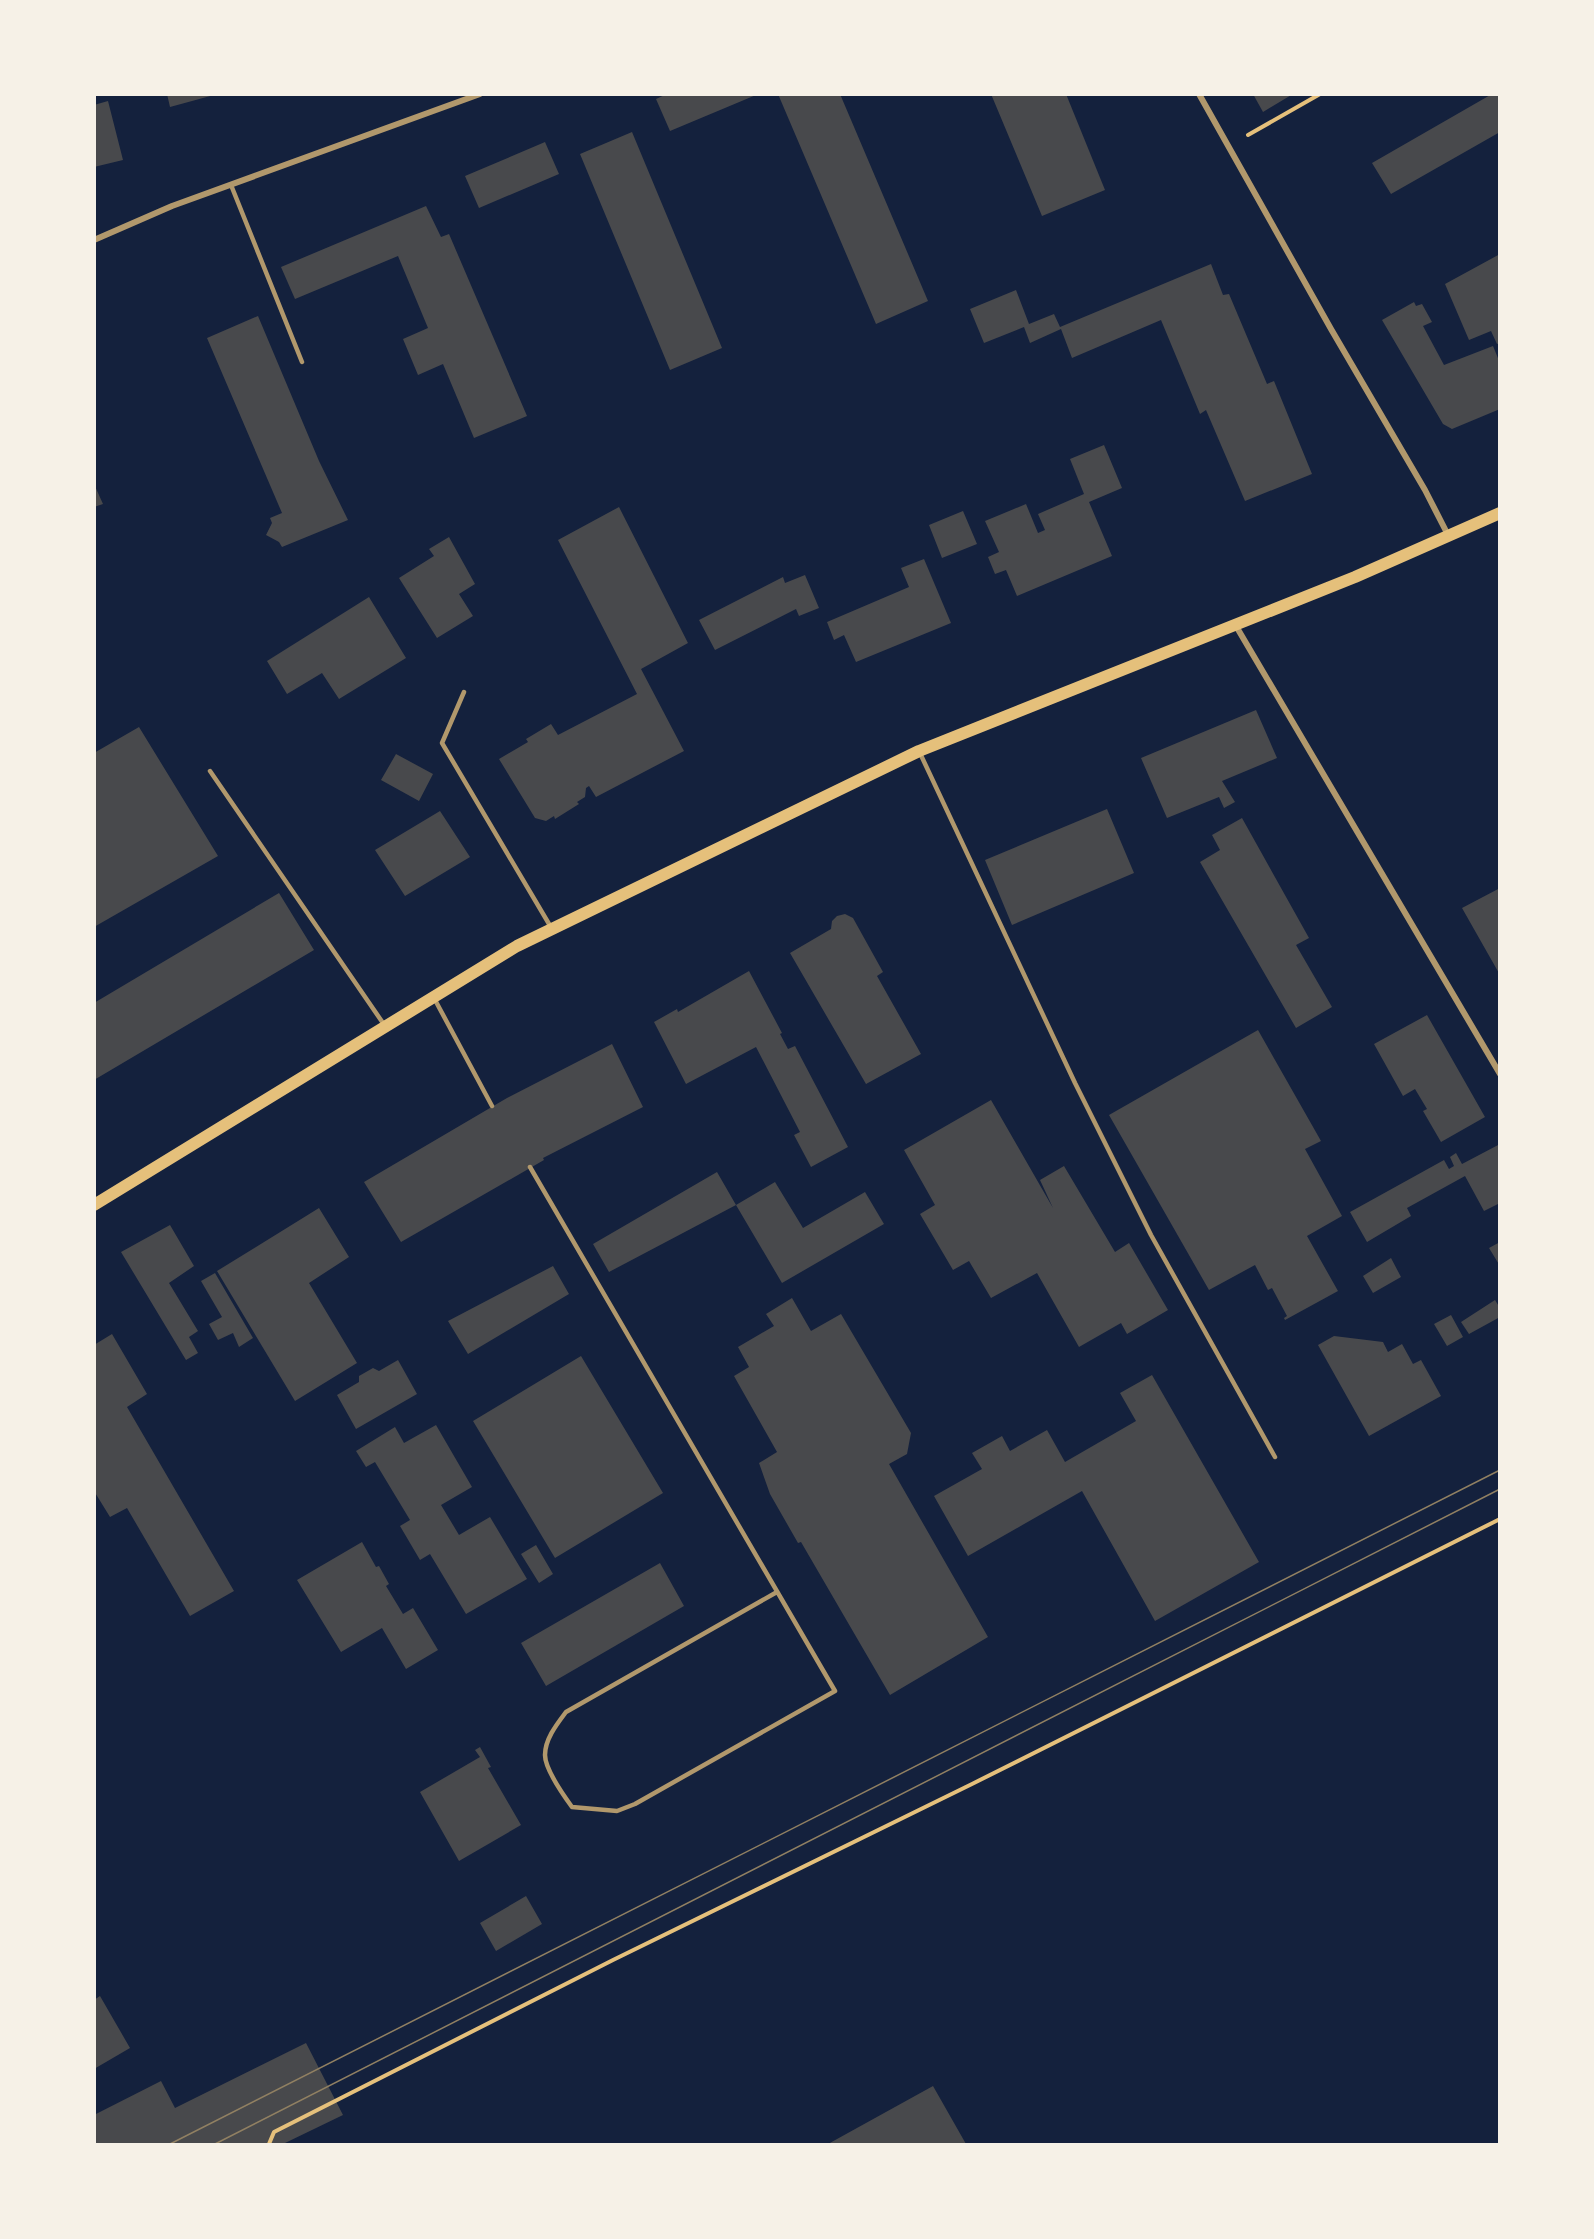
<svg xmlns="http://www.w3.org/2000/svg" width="1594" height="2239" font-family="'Libre Baskerville',serif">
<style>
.building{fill:#48494c}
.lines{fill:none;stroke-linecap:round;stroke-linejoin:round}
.path{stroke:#e5c07b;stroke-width:4}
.service{stroke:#b1986c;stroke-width:4.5}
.minor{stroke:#b1986c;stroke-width:6}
.secondary{stroke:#e5c07b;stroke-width:12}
.tram{stroke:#918062;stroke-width:1.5}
</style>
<rect width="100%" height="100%" fill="#14213d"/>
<path class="building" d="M167,94h47v1l-44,12z
M667,94l82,1h7l-86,36 -14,-32z
M778,94h62l88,207 -52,23z
M991,94h75l39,96 -63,26z
M1253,94h40l-30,18z
M1492,94h8v38l-109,62 -19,-31z
M108,101l15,59 -29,7v-62z
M632,132l90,216 -52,22 -90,-216z
M545,142l14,32 -80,34 -14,-32z
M426,206l15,31 8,-3 78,182 -53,22 -31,-74 -25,11 -15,-36 25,-11 -30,-72 -103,43 -14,-32z
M1500,254v89l-3,1 -6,-13 -22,9 -24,-56z
M1211,264l12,31 6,-1 38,90 7,-3 38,93 -67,27 -39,-91 -6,4 -39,-94 -89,38 -11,-29 -31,14 -6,-16 -40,16 -14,-34 46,-19 13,34 25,-10 6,13z
M1414,302l2,4 6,-2 10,18 -9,4 21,39 49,-19 7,17v46l-48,20 -9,-5 -61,-104z
M258,316l61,145 29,59 -66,27 -3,-5 -13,-7 6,-12 -2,-5 12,-5 -75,-175z
M1104,445l18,43 -33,14 23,54 -95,40 -11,-26 -11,4 -7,-17 11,-5 -14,-31 41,-17 12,29 7,-3 -7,-16 46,-20 -14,-35z
M94,484l9,20 -9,3z
M619,507l69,136 -47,26 43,82 -88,46 -7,-11 -3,2 -1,9 -8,5 2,2 -24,15 -1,-3 -8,5 -11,-3 -36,-59 29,-17 -2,-3 25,-15 7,11 79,-41 -79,-154z
M963,511l14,33 -35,14 -13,-33z
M449,537l26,47 -16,10 14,22 -36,22 -38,-60 35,-22 -5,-7z
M924,559l27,64 -95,39 -12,-27 -10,5 -7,-18 82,-35 -8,-19z
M805,575l14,33 -20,8 -3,-7 -81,41 -16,-30 84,-43 2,6z
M369,597l37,61 -67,41 -17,-26 -35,21 -20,-33z
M1256,710l21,48 -55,23 13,21 -11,6 -5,-11 -52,21 -26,-60z
M139,727l79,129 -124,71v-174z
M396,754l37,20 -14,27 -38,-21z
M1107,809l27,64 -122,52 -27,-65z
M440,811l30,46 -65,39 -30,-46z
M1242,818l67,120 -13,7 36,62 -36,21 -96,-166 20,-12 -8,-15z
M1500,888v87l-38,-67z
M279,893l35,57 -220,130v-77z
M845,914l8,4 30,54 -6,4 44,78 -55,30 -76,-131 41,-24 1,-8 5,-5z
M749,971l33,62 -2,1 8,15 7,-3 53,101 -37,20 -17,-32 6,-3 -44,-85 -70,37 -32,-62 23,-13 1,3z
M1427,1015l58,102 -44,25 -18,-31 4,-2 -12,-20 -12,7 -29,-52z
M1258,1030l63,111 -16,8 37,67 -35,20 31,55 -53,29 -1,-2 3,-2 -15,-28 -4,2 -13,-25 -46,25 -100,-175z
M612,1044l31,63 -100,51 1,2 -143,82 -37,-60 143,-84z
M991,1100l62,108 -13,-28 24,-14 51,86 14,-9 39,67 -41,24 -6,-11 -42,24 -42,-74 -46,25 -22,-37 -16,9 -33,-56 15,-9 -31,-55z
M1500,1144v59l-16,8 -19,-35 -58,32 4,8 -44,26 -17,-30 94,-52 5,9 5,-3 -4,-9 6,-4 6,11z
M717,1172l19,33 39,-23 28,46 62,-36 19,32 -102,59 -46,-78 -127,67 -16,-28z
M319,1208l30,49 -40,26 48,80 -62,38 -78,-130z
M170,1225l24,41 -25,17 29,48 -9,6 9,16 -12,7 -65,-108z
M1500,1242v24l-11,-18z
M1391,1258l10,19 -28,16 -10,-17z
M553,1266l16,28 -101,60 -20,-33z
M215,1273l38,65 -14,9 -6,-14 -15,7 -9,-16 13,-7 -21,-36z
M792,1298l19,33 30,-17 70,119 -4,21 -18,10 99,173 -98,58 -89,-153 -3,1 -28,-49 -11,-31 18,-11 -43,-76 15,-9 -11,-20 36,-21 -8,-12z
M1495,1300l5,8v9l-31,17 -8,-12z
M1451,1315l12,22 -16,9 -13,-22z
M112,1334l35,60 -20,13 107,184 -44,25 -63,-108 -17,9 -16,-26v-146z
M1334,1336l49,6 5,10 14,-8 11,20 8,-4 20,36 -72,40 -51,-91z
M581,1356l82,137 -108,65 -82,-137z
M398,1360l19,34 -61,35 -19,-34 22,-13v-6l14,-8 6,3z
M1152,1375l107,187 -104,59 -73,-130 -114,65 -34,-60 48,-27 -10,-16 30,-17 8,15 37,-21 18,32 71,-41 -16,-28z
M436,1425l36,62 -31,18 18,30 31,-18 37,62 -61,35 -36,-60 -10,6 -20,-34 10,-6 -35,-58 -9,5 -10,-16 39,-24 9,16z
M362,1542l14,25 3,-1 10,18 -3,2 17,28 10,-6 25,42 -32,19 -24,-41 -41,24 -44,-72z
M536,1545l17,29 -14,9 -18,-29z
M660,1563l24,43 -138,80 -25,-43z
M480,1747l11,20 -3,1 33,57 -62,36 -39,-69 60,-35 -5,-7z
M526,1896l16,28 -46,27 -16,-28z
M100,1996l30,52 -36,21v-69z
M306,2043l37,72 -60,29h-189v-29l67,-34 14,27z
M933,2086l33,58h-138z"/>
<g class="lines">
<path class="path" d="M1248,135l72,-41
M269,2144l5,-12 339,-172 359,-176 528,-265"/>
<path class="service" d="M231,185l71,177
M464,692l-22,51 110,186
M919,751l156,332 76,152 124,222
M210,771l175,255
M434,998l58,108
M530,1167l305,524 -200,113 -18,7 -45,-4c-8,-11 -27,-38 -27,-52 0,-16 12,-31 21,-43l211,-120"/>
<path class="minor" d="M1199,94l132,235 94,161 23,45
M94,240l78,-34 308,-112
M1236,626l264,448"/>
<path class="secondary" d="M94,1205l423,-259 402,-195 436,-174 145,-64"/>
<path class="tram" d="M170,2144l1330,-674
M215,2144l1285,-655"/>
</g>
<rect width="1594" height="2239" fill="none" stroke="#f6f1e7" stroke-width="192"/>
</svg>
